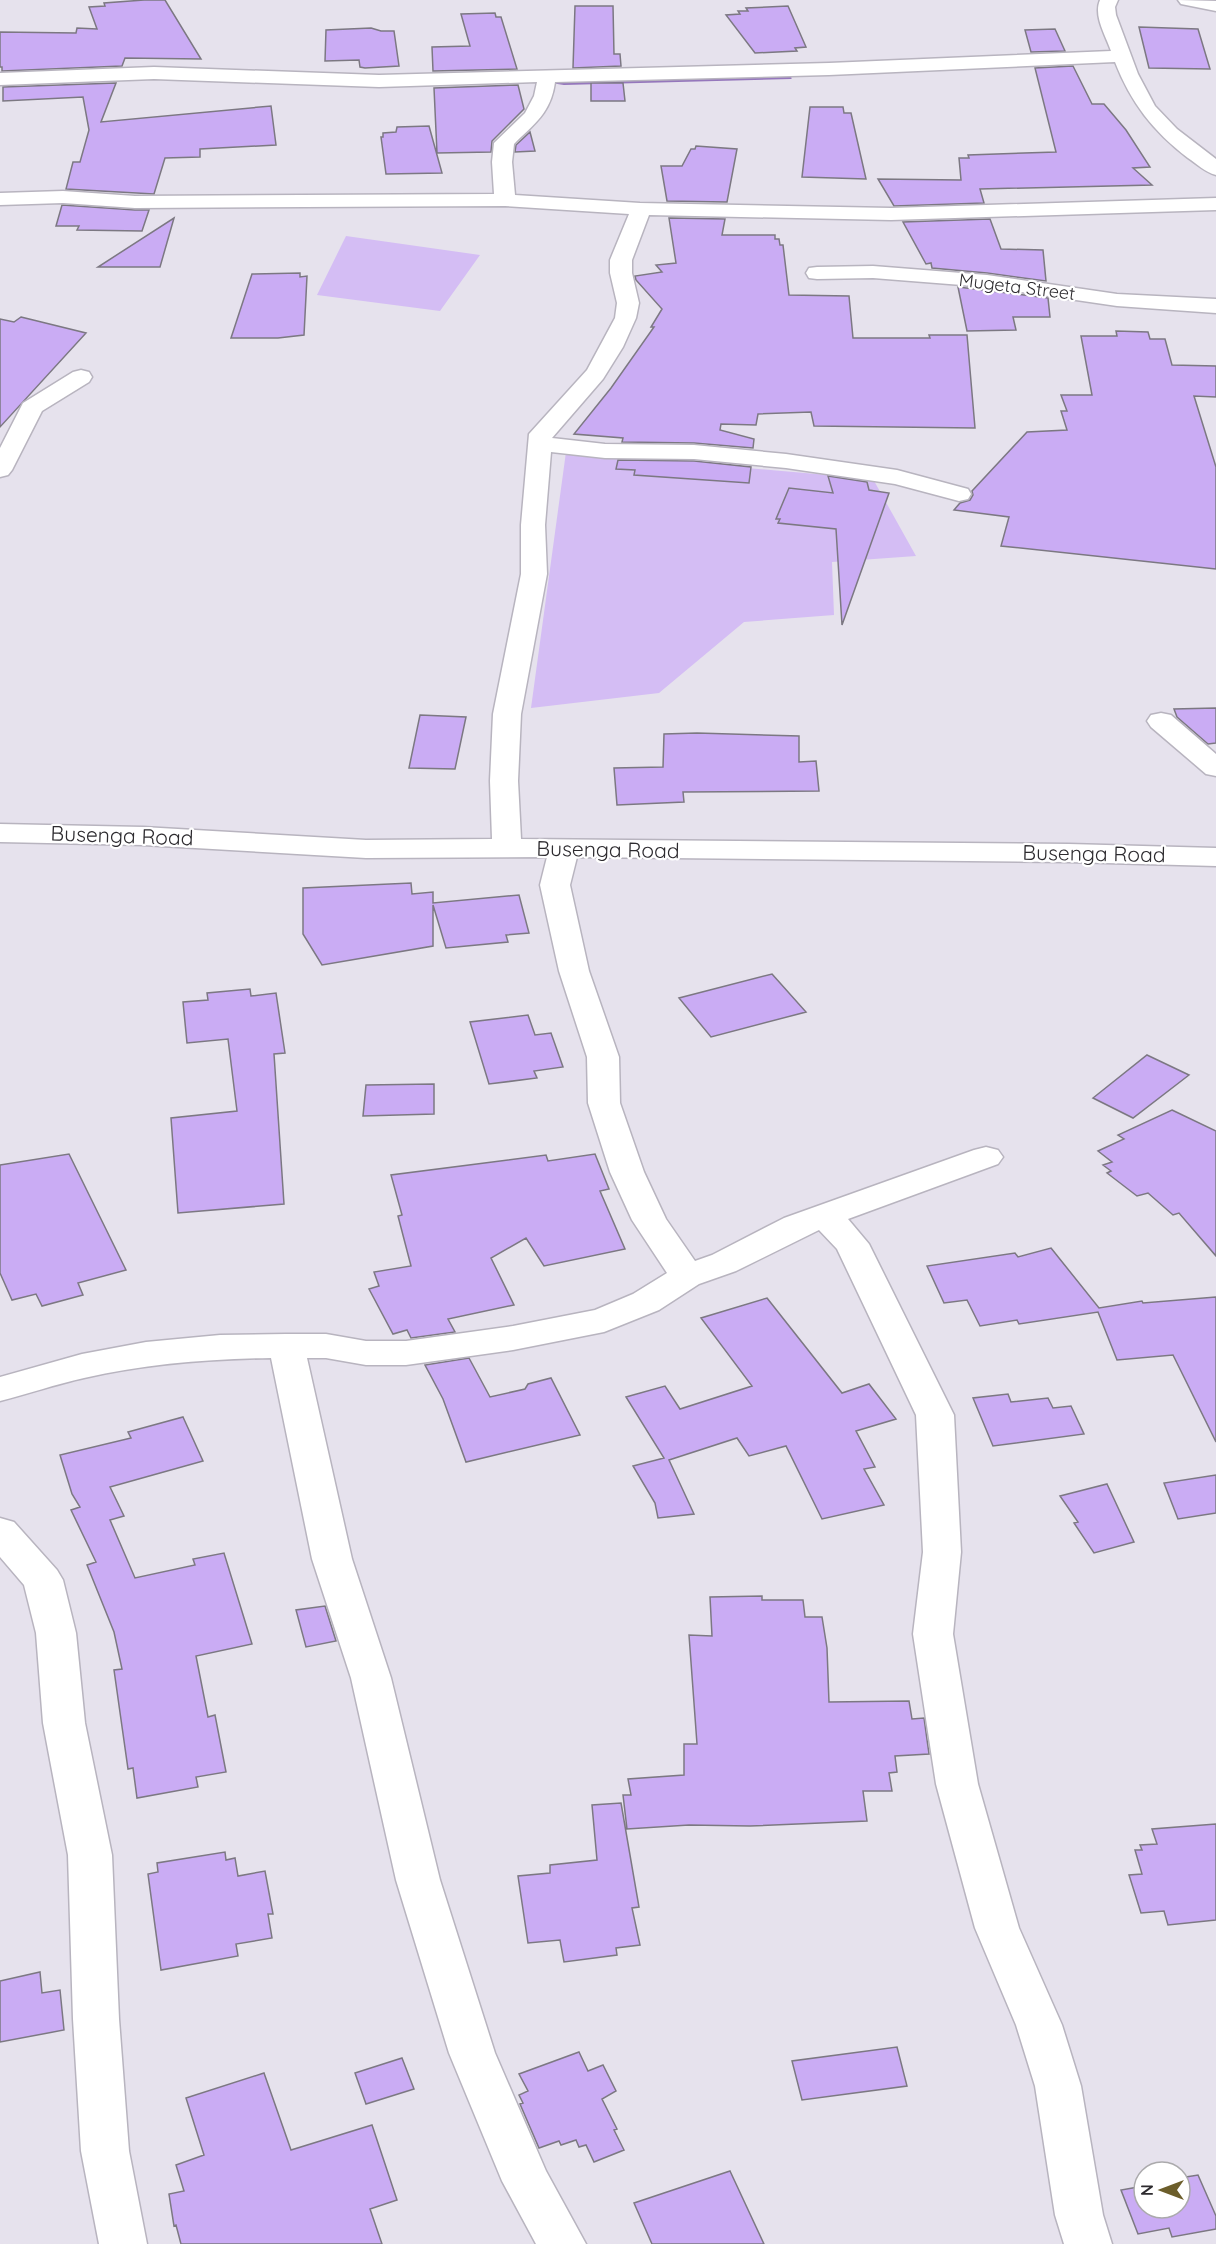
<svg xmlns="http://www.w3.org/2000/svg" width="1216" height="2244" font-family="Quicksand,sans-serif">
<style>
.green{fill:#d4bdf4}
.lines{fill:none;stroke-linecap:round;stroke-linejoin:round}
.stream{fill:#9577bc;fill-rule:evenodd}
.building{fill:#caacf4;stroke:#7c7882;stroke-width:1.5}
.minor-casing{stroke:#b8b4bf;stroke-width:3}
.minor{fill:#fff;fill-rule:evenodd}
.labels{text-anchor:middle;stroke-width:4.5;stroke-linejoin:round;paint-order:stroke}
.far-street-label{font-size:18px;fill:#2d2b2f;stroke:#fff}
.street-label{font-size:21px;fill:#2d2b2f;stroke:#fff}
</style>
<rect width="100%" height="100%" fill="#e6e2ed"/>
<path class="green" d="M346,236l134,19 -40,56 -123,-16z
M566,452l307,27 43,77 -84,6 2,53 -90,7 -85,71 -128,15z"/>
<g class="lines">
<path class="stream" d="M789,76l3,2 -1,1 -227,6 -26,-4 3,-2 23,2z"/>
</g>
<path class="building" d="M144,0h21l36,59 -76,-1 -3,8 -120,5v-4h-2v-35l76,1 1,-5 20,1 -8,-22 16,-1 -1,-3z
M575,6h38l1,48h6l1,12 -48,2z
M788,6l18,41 -11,1 2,3 -42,2 -29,-38 14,-1 -2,-3h10l-2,-3z
M495,13l1,4h5l16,52 -84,2 -1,-24 38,-1 -9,-32z
M1139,27l59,2 12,40 -61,-1z
M371,28l10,3h13l5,35 -34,2 -5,-1 -1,-7 -34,1 1,-31z
M1055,29l10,22 -34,1 -6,-22z
M1073,66l19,38h12l22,26 24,37 -17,1 19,17 -172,4 4,14 -90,3 -16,-27 83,1 -2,-22h10l-1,-3 88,-3 -21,-84z
M116,83l-15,39 170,-16 5,39 -76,4v8l-35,1 -11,36 -88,-5 7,-27h7l9,-32 -6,-33 -80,4v-14z
M591,83h32l2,18h-34z
M518,85l6,24 -32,32 -1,11 -54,1 -3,-65z
M810,107h33l1,6h7l15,66 -64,-2z
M429,126l13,47 -56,1 -5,-37h2v-4l13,-1 1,-5z
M530,132l5,19 -20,1 1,-7z
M696,146l41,3 -10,53 -60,-1 -6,-35h21l9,-17h4z
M62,205l73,5h14l-7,21 -65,-1 2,-4h-23z
M174,218l-14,49h-62z
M669,218l56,1 -3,16h53v4h4l1,6h3l6,50 60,1 4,42h77l-1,-3h38l8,93 -161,-2 -3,-14 -53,2 -2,11 -35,-1 -1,6 34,9 -1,9 -59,-5 -72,-1 1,-4 -49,-4 37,-46 43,-61h-3l11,-18 -26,-29 -1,-4 27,-4 -6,-7 20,-2z
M990,219l11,30 42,1 3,31 -59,-8 -55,-5 -1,-5 -5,1 -23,-42z
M300,273v4l7,-1 -3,59 -26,3h-47l21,-64z
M958,287l90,11 2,19h-37l3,13 -49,1z
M21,317l65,16 -86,94v-108l14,3z
M1116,331l32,1 2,7h15l7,26 44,1v31l-22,-1 22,71v102l-215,-23 8,-29 -55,-7 6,-7 10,-3 3,-5 -1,-4 55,-59 40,-2 -6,-19h6l-6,-16h31l-11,-59h36z
M618,460l76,1 57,6 -2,16 -115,-8 1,-5 -19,-1z
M828,476l39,6 2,8 20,3 -47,132 -6,-96 -58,-6 2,-4h-4l13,-31 44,5z
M1216,708v35l-8,1 -31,-27 -3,-8z
M420,715l46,2 -11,52 -46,-1z
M697,733l102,3v26l17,-1 3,30 -136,1 1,10 -67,3 -3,-37 49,-1 1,-33z
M411,883l1,11 21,-2v11l86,-8 10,38 -23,2 2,7 -62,6 -13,-43v41l-111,19 -19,-31v-46z
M772,974l34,38 -95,25 -32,-39z
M250,989l1,7 25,-3 9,60 -11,1 10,150 -106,9 -7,-95 66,-7 -9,-72 -41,4 -4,-41 25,-2 -1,-7z
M528,1015l7,20 16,-2 12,34 -29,4 3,7 -48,6 -19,-62z
M1147,1055l42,20 -56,43 -40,-20z
M434,1084v30l-71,2 3,-31z
M1172,1110l44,21v125l-37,-43 -6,2 -25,-22 -11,3 -30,-23 4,-2 -8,-6 9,-3 -14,-11 26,-12 -6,-4z
M69,1154l57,116 -48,13 5,12 -41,11 -6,-12 -24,6 -12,-27v-108z
M595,1154l14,35 -9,2 25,58 -81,17 -18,-28 -35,20 23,47 -66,14 7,13 -44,6 -4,-8 -14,4 -24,-45 10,-3 -5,-14 37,-6 -13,-50 4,-1 -11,-40 155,-20 2,6z
M1051,1248l48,60 43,-7 1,2 73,-6v145l-43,-87 -56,5 -19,-48 -79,12 -2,-4 -37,6 -13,-26 -23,3 -17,-37 88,-13 3,4z
M767,1298l75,95 27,-9 27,35 -40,12 19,36 -11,2 20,36 -62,14 -36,-73 -37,10 -12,-18 -68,22 25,54 -36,4 -3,-15 -22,-37 31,-8 -38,-61 39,-11 15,23 72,-23 -51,-68z
M469,1358l21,39 35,-8 3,-5 23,-6 29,57 -114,27 -23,-63 -18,-34z
M1008,1394l3,8 37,-4 5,10 18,-2 13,28 -91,12 -20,-48z
M183,1417l20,44 -93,26 14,29 -14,4 25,58 60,-13 -2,-6 31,-6 28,91 -56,12 12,61 7,-2 11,57 -30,5 2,10 -61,11 -4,-30 -5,1 -14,-99 8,-1 -8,-37 -27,-67 9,-3 -25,-52 9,-3 -8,-13 -12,-39 71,-17 -3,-6z
M1216,1475v38l-38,6 -14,-36z
M1107,1484l27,58 -40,11 -20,-30 4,-1 -18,-26z
M762,1596v4h41l2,17h17l5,31 2,54 80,-1 3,18 12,-1 5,36 -34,2 2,16 -8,1 3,18h-29l4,30 -117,5 -61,-1 -62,4 -4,-34h8l-3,-16 56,-4v-31h13l-8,-109 23,1 -2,-39z
M325,1606l11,35 -30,6 -10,-37z
M621,1803l18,104 -7,1 8,37 -24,3 1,7 -53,7 -4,-22 -32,3 -10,-67 32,-3v-8l47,-5 -5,-55z
M1216,1824v96l-48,5 -4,-14 -23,2 -12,-38 13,-1 -7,-24h7l-2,-5 17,-1 -5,-15z
M225,1852l1,8 9,-2 3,18 27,-5 8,43h-5l4,24 -36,6 2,12 -77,14 -13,-96 10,-2 -1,-9z
M40,1972l2,21 18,-3 4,40 -64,12v-61z
M897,2047l10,39 -105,14 -10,-39z
M579,2052l9,19 15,-6 13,26 -14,8 15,30 -3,1 10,20 -30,12 -8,-17 -7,2 -3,-7 -15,5 -2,-4 -20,7 -19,-44 3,-1 -4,-8 9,-4 -9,-17z
M402,2058l12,31 -48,15 -11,-31z
M264,2073l27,77 81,-25 25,75 -27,9 12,35h-201l-5,-19 -2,1 -5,-32 15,-3 -8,-26 28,-10 -18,-57z
M730,2171l34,73h-112l-18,-41z
M1198,2175l18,41v13l-44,8 -3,-9 -31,6 -17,-44 23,-4v22h36v-30z"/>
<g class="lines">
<g class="minor-casing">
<path id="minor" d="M1100,0h18l-3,7 1,8 22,59 17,32 22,23 39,30v16c-11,-3 -19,-11 -28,-17 -35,-27 -57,-55 -73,-96l-286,13 -274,7c-4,31 -21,42 -41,62l-2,18 3,33 125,8 251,5 325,-10v12l-325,10 -242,-5 -17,45v13l7,30 -3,15 -13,29 -20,32 -51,59 53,6 89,1 92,9 111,16 71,19 3,5 -3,5 -9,2 -64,-17 -109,-16 -92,-9 -89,-1 -54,-6 -6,73 2,49 -26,140 -3,67 3,58 548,5 147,4v18l-147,-4 -492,-5 -7,28 19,86 30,86 1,46 24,69 22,47 29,42 17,-6 72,-37 190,-68 12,-3 12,3 5,7 -5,7 -150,55 21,25 85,171 7,137 -8,82 25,150 41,144 43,97 19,61 22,129 9,29h-48l-9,-29 -20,-129 -19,-61 -41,-97 -39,-144 -23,-150 10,-82 -7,-137 -79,-166 -18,-19 -83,41 -37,13 -40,26 -55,22 -91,18 -107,15h-40l-40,-7h-19l45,201 39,119 49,202 55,173 51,118 40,73h-50l-34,-63 -53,-128 -53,-173 -45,-202 -39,-119 -41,-201c-63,1 -126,6 -187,20 -28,6 -56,16 -84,23v-24l82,-23 64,-12 74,-7 66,-1h40l40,7h40l107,-15 82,-16 38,-16 34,-21 -35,-53 -22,-48 -22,-69 -1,-46 -28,-86 -19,-86 7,-28 -181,1 -223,-13 -143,-3v-18l143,3 223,13 126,-1 -2,-58 3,-67 28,-140v-49l8,-91 58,-64 28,-52 2,-15 -7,-30v-13l19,-46 -124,-8 -370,2 -72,-5 -63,2v-12l63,-2 72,5 359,-2 -2,-32 2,-19 31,-30 9,-17 3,-14 -158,5 -225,-8 -154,6v-12l154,-6 225,8 450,-12 282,-12c-5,-15 -18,-35 -11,-51z
M1178,0l38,1v10l-35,-7z
M873,266l114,9 130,19 99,5v14l-99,-7 -130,-19 -114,-9 -56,1 -8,-1 -3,-5 3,-5 8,-1z
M81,370l8,2 3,5 -3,5 -47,29 -30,59 -4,5 -8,2v-29l23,-45 50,-31z
M1161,713l10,2 45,39v22l-10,-2 -55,-47 -4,-6 4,-6z
M0,1518l14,4 43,48 6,10 13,53 9,90 27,132 7,164 10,132 18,93h-48l-18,-93 -8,-132 -5,-164 -25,-132 -7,-90 -12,-48 -24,-28z"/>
</g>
<use href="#minor" class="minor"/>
</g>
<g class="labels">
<g class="far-street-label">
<text transform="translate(1017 287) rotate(7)" y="6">Mugeta Street</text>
</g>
<g class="street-label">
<text transform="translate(122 836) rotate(2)" y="7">Busenga Road</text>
<text transform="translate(608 850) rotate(1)" y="7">Busenga Road</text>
<text transform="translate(1094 854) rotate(1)" y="7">Busenga Road</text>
</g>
</g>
<g transform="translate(1162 2190) rotate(270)"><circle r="28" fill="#ffffff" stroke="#abaaac" stroke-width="1.5"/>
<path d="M0-4.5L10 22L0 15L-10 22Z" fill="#6c5e2b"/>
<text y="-9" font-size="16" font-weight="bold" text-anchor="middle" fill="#2d2b2f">N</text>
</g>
</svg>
